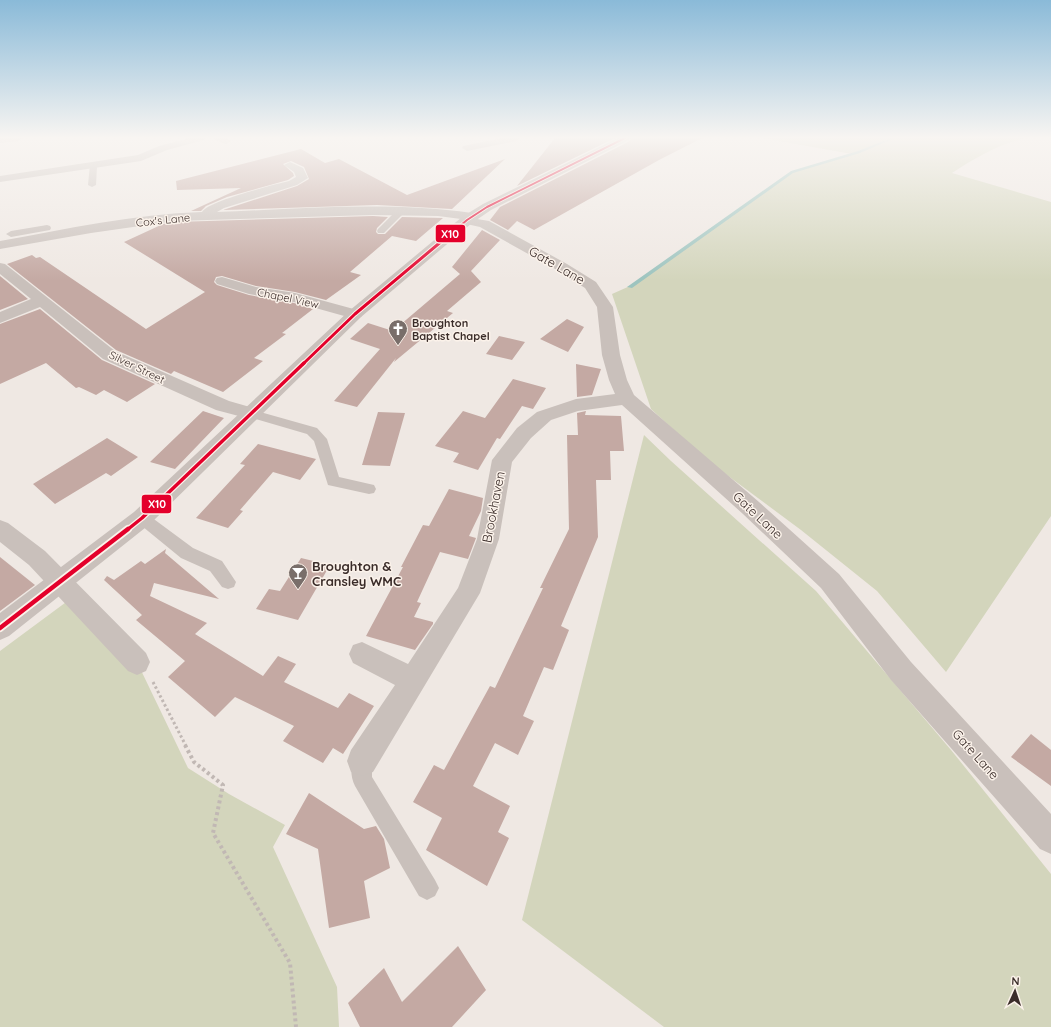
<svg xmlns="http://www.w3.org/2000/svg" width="1051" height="1027" font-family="Quicksand,sans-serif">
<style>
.green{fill:#d3d5bc}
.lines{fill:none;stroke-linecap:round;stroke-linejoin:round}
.stream{fill:#9dc4bf;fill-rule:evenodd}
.building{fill:#c4a9a3}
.path-far1{stroke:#c1b8b4;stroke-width:3;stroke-dasharray:2.5 2.5;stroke-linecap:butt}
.path{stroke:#c1b8b4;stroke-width:4;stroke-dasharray:3 3;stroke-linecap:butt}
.service{fill:#c9c0bb;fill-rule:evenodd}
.minor{fill:#c9c0bb;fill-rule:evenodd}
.tertiary{fill:#c9c0bb;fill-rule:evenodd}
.bus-1-far3-casing{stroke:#fbf2ea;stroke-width:3.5}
.bus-1-far2-casing{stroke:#fbf2ea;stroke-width:5}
.bus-1-far1-casing{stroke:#fbf2ea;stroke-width:6}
.bus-1-casing{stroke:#fbf2ea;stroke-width:8}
.bus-1-far3{stroke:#e4002b;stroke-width:2}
.bus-1-far2{stroke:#e4002b;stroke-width:3}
.bus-1-far1{stroke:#e4002b;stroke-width:3.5}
.bus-1{stroke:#e4002b;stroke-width:4.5}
.labels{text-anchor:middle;stroke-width:3;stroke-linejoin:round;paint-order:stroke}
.far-street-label{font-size:11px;fill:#3a2c29;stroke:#fbf2ea}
.far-poi-label{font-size:11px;font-weight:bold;fill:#3a2c29;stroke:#fbf2ea;text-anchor:start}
.street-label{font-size:13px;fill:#3a2c29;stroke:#fbf2ea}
.poi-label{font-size:13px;font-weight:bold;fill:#3a2c29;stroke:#fbf2ea;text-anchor:start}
.line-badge{stroke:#fbf2ea;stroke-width:1.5}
.badge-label{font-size:11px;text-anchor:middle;font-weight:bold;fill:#fff}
</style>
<rect width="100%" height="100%" fill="#efe8e3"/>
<path class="green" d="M762,138h264c-27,6 -51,20 -74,35l99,29v314l-105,156 -69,-81 -76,-61 -93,-69 -57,-52 -39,-115 18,-8 162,-114 60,-18z
M644,435l27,26 145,130 135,159 100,124v153h-387l-142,-107z
M73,597l64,65 51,106 41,26 56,31 -12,22 64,140 2,40h-339v-376z"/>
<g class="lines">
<path class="stream" d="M891,138h4l-35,15 -67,20 -161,115 -5,-1 164,-116 67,-20z"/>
</g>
<path class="building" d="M555,138h60l-98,48z
M631,138h71l-43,22 -125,70 -17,-9 -9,9 -18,-10 10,-13 130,-66z
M301,149l24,14 14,-4 68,36 98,-36 -53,50 -75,-4 -154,5 74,-24 12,-7 -5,-12 -13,-6 -8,3 10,9 1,3 -6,4 -61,17 -21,9 -5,5h-10l50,-23 -64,2 -1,-9z
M373,216l15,1 -11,11 -1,4 2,2h7l17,-17 41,1 -27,23 -24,-5 -42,36 11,3 -35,25 -31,-8 -39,-6 -34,-10 -6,1 -2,5 3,3 32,10 45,8 19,6 -31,24 4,1 -32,24 9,3 -40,31 -49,-21 -3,3 -55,-24 -109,-86 25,-9 4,3 4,-1 106,72 59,-37 -81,-50 39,-18 12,-2z
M482,230l18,10 -29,31 10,11 -34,29 6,2 -59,49 2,-4 -39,49 -23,-6 46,-52 -30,-10 18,-16 25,8 67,-57 -8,-7z
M0,276l28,23 -28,11z
M40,309l62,51 53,24 -28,18 -23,-12 -8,5 -17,-8 -3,1 -30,-25 -46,21v-60z
M567,319l17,8 -16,25 -28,-13z
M499,336l26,6 -13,18 -26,-6z
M576,364l25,5 -9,26 -15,2z
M513,379l33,9 -13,21 -11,-3 -22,33 -3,-1 -19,32 -25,-8 6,-9 -24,-7 28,-35 22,7z
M203,411l21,7 -49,51 -25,-7z
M586,411l-1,4 36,1 3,35h-14l1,29h-15l2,57 -37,89 8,4 -16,40 -9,-3 -21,49 11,5 -16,34 -23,-12 -22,43 37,20 -12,26 11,6 -22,48 -61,-36 16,-32 -29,-16 21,-37 10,5 46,-84 5,2 48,-100h-3l29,-59 -2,-94h11l-1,-22z
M378,412l27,1 -15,53 -28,-1z
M107,438l31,19 -27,19 -5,-3 -51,31 -22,-20z
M258,444l58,15 -16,21 -27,-8 -33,38 3,1 -15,17 -32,-10 49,-53 -5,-1z
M449,489l34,9 -2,13 -12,25 7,2 -8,21 -28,-7 -23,50 4,1 -7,14 19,5v2l-18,26 -49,-14 37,-69h-2l22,-42 6,1z
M166,549l-1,4 54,46 -65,-16 -4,13 57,27 -12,11 68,42 15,-20 18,8 -12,18 54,26 11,-15 25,13 -31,48 -10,-6 -10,15 -40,-22 11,-15 -59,-29 -20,20 -47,-40 17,-16 -49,-41 6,-5 -38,-35 3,-4 7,4 27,-19 4,3z
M0,557l35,28 -35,26z
M301,558l29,7 -32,55 -42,-11 13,-20 11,2z
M1031,734l20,16v36l-40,-29z
M309,793l55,36 12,-3 8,13 6,29 -26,13 6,37 -41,10 -11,-79 -32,-15z
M458,946l28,44 -34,37h-92l-12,-24 36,-35 18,34z"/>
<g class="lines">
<path class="path-far1" d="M153,682l33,64"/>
<path class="path" d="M185,745l9,17 29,23 -10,48 77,130 6,64"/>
<path class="service" d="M90,164h6l1,2 -1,19 -4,2 -4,-2z
M400,209l3,1 1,2 -1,2 -19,19h-6l-1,-2 1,-2 19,-19z
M47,225l3,1 1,2 -1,2 -39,7 -5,-3 5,-3z
M250,409l67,19 10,11 12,38 35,8 2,4 -2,4 -5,1 -41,-9 -14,-44 -7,-7 -62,-18 -1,-3 1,-3z
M142,512l5,2 46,34 29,13 14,21 -2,5 -6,2 -6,-2 -12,-16 -29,-13 -44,-36 -3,-4 3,-4z
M362,751l7,3 3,7v16l63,103 4,8 -4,8 -8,4 -8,-4 -64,-110c-5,-10 -5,-22 0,-32z"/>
<path class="minor" d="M0,138h23l-5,3 -18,2z
M190,138h15l-1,2 -37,10 -26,11 -141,21v-6l138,-21 21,-9z
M214,138h13l4,3 -5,3 -11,-4z
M503,138h18l-5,3 -49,10 -5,-3 1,-2z
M290,162l13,6 5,10 -11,7 -73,23 -7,4c84,-3 171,-11 255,1l4,1 2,3 -1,2 12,2 78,43 29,18 17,25 7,48 7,25 7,15 125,107 80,72 72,88 140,152v40l-11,-5 -149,-169 -70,-92 -78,-74 -121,-109 -44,6 -27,9 -20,18 -19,24 -13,77 -19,54 -107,179 -11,4 -11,-4 -4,-11 4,-11 44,-65 -42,-22 -4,-9 4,-9 9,-3 46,22 50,-76 19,-49 15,-79 25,-32 20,-16 39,-13 39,-5 -6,-14 -7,-25 -5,-48 -12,-19 -28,-18 -77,-43 -18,-4 -1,-4 -23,-3 -65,-1 -198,6 -84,12 -91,16v-8c67,-12 134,-27 202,-29 6,-11 71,-27 87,-31l7,-4 -2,-5 -10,-7z
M0,263l5,1 110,87 114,50 28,8 2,4 -2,4 -7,2 -34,-9 -113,-51 -63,-52 -40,16v-11l31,-13 -31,-25z
M222,277l34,10 39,6 66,18 2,3 -2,3 -6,2 -61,-17 -45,-8 -32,-10 -2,-3 2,-3z
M0,520l8,3 37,28 101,102 4,9 -4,9 -9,4 -9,-4 -99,-106 -29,-23z"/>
<path class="tertiary" d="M618,138h12l-1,2 -138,70 -19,13 -111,94 -211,207 -141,112 -9,4v-27l134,-101 215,-201 113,-94 21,-13z"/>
<g class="bus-1-far3-casing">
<path id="bus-1-far3" d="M448,236l19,-16 20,-13 138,-69"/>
</g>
<g class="bus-1-far2-casing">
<path id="bus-1-far2" d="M303,364l52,-50 94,-79"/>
</g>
<g class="bus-1-far1-casing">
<path id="bus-1-far1" d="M127,530l15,-12 162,-155"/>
</g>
<g class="bus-1-casing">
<path id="bus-1" d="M0,628l128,-99"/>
</g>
<use href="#bus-1-far3" class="bus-1-far3"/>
<use href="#bus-1-far2" class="bus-1-far2"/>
<use href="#bus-1-far1" class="bus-1-far1"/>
<use href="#bus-1" class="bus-1"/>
</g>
<linearGradient id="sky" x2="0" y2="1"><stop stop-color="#8abad8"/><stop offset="0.49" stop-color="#f8f5f2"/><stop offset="1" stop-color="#f8f5f2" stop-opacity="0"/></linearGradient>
<rect width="1051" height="281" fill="url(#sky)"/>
<defs>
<g id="church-pin" transform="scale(1)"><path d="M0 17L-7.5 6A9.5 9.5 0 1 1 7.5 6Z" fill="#796e6a" stroke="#fbf2ea"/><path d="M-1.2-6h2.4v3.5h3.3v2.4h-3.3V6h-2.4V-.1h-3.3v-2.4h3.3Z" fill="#fff"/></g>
<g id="bar-pin" transform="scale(1)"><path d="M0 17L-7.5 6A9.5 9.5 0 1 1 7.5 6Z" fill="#796e6a" stroke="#fbf2ea"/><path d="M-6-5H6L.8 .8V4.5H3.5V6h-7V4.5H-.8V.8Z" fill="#fff"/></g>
</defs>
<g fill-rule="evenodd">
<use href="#church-pin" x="398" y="329"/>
<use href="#bar-pin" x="298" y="573"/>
</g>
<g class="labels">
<g class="far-street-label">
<text transform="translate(163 220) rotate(-6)" y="4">Cox's Lane</text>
<text transform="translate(288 298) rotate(12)" y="4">Chapel View</text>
<text transform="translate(137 367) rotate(26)" y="4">Silver Street</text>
</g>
<g class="far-poi-label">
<text x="412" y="327">Broughton<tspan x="412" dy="13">Baptist Chapel</tspan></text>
</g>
<g class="street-label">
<text transform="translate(557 265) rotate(30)" y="5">Gate Lane</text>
<text transform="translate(493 507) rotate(-79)" y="5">Brookhaven</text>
<text transform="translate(758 515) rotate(43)" y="5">Gate Lane</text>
<text transform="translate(976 754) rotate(48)" y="5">Gate Lane</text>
</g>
<g class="poi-label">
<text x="312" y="571">Broughton &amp;<tspan x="312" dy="15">Cransley WMC</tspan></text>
</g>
</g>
<g class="line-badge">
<rect x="435" y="224" width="31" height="19" rx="4" fill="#e4002b"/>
<rect x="141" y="494" width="31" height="20" rx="4" fill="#e4002b"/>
</g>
<g class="badge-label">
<text x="450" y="238">X10</text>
<text x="157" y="508">X10</text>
</g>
<g transform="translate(1015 991) rotate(3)" stroke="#fbf2ea" stroke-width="3" paint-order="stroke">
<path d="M0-3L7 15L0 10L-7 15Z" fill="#3a2c29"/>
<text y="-6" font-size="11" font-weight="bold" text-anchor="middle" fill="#3a2c29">N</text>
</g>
</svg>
